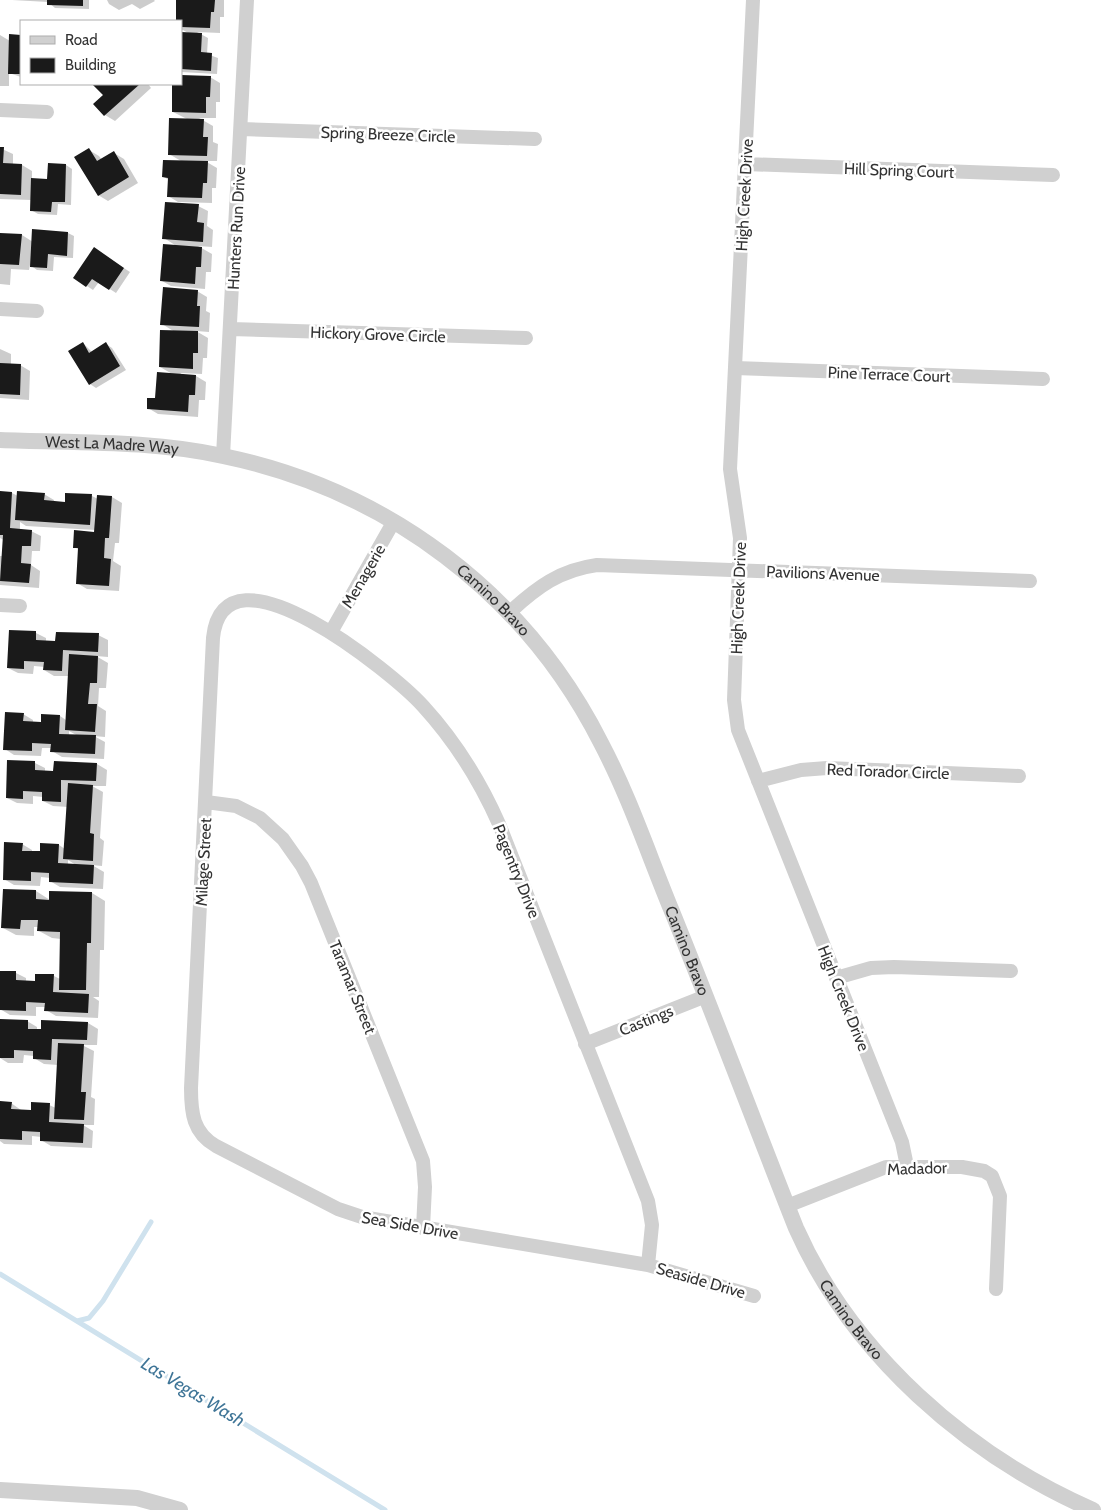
<svg xmlns="http://www.w3.org/2000/svg" width="1105" height="1510" font-family="Cabin,sans-serif">
<style>
.shadow{fill:#0003;fill-rule:evenodd}
.lines{fill:none;stroke-linecap:round;stroke-linejoin:round}
.stream{stroke:#cfe2ee;stroke-width:5}
.building{fill:#1a1a1a}
.minor{stroke:#d0d0d0;stroke-width:14}
.tertiary{stroke:#d0d0d0;stroke-width:16}
.labels{text-anchor:middle;stroke-width:5;stroke-linejoin:round;paint-order:stroke}
.street-label{font-size:16px;fill:#333;stroke:#fff}
.water-label{font-size:18px;font-style:italic;fill:#3f7597;stroke:#fff}
</style>
<rect width="100%" height="100%" fill="#fff"/>
<path class="shadow" d="M12,0h77v9l-34,-1 -7,-6z
M107,0h47l1,1 -15,8 -8,-5 -13,6 -10,-6z
M178,0h46v17h-4v16l-23,-1 11,6 -1,16 11,4 -1,16 -36,-2v-39l9,1 -9,-5v-8h-4z
M0,35l10,6v-6l11,1v41l-12,-4v13h-9z
M210,77l10,6v19h-4v16h-17l14,8v16l5,2 -1,17h-12l12,7 -1,20h-4v15l-34,-1 -10,-6 1,-16 -5,-3 17,-16 -12,-7 18,-35 -14,-7 1,-28z
M94,84h54l3,4 -36,33 -10,-6 -1,-20z
M0,148l13,6v11h9l10,6v9h17l17,-15 6,4 -1,36 -13,-1 -1,11 -19,-1 -7,-4v-10l-31,-1z
M89,150l10,6 3,4 12,-7 10,6 14,24 -30,18 -10,-6z
M198,206l10,5 -1,15 6,4 -1,17 -14,-1 14,8 -1,18h-5l-1,17 -34,-3 -9,-5 16,-34 -14,-9z
M34,230l34,3 6,3 -1,22 -19,-1 -1,14 -16,-1 -7,-5 -1,5 -18,-1 -1,16 -10,-1v-50l22,1 11,7z
M101,253l29,19 -14,21 -17,-11 -6,8 -18,-12z
M197,291l10,6 -1,14 4,2 -1,19 -13,-1 12,7 -1,20h-4l-1,16 -21,-1 -1,2 16,1 10,6 -1,18h-6l-1,17 -40,-3 -10,-6 26,-33 -14,-8 15,-35 -13,-8z
M83,343l9,9 14,-8 6,4 14,22 -30,18 -6,-4z
M0,349l11,5v11h9l10,6 -1,29 -29,-2z
M0,492l12,1 6,3 26,-2 10,6v2l12,1 26,-7 6,3 14,-2 10,6 -3,40h-4l-2,18 8,5 -2,25 -32,-2 -10,-6 3,-33 -6,-3 21,-14v-3l-69,-4 -6,-4v8l11,1 10,5 -1,15h-8l-1,14 9,6 -1,17 -39,-3v-29h3l1,-16 -4,-2z
M36,633l10,5v4h11l41,-7 10,5v17l-12,-1 12,7 -2,25h-7l-1,18 8,5 -1,26 -11,-1 11,6 -1,17 -42,-2 -10,-6v-3h-10l-1,8 -27,-1 -9,-6 18,-35 10,6v3h9l18,-7 6,4 3,-44h-15l-10,-6 1,-3 -11,-1 -1,8 -15,-1 -10,-5zM69,731l9,5 -9,-1z
M8,762l27,1 10,5v3l10,1 42,-8 10,6 -1,16h-14l11,6 -3,46 4,3 -2,25 -10,-1 12,7 -1,17 -43,-2 -10,-6v-3l-9,-1 -1,9 -26,-1 -10,-6 18,-35 10,6v2l9,1 18,-8 6,4 3,-42 -15,-1 -10,-5v-4l-10,-1v8l-16,-1 -10,-5zM68,860l8,5h-8z
M36,891l14,9 42,-7 13,8 -1,49h-4l-1,47h-6l6,4 -1,17 -42,-2 -10,-6v-3h-10v9l-26,-1 -10,-6v-8l16,-28 10,5v4h10l18,-6 6,3 1,-40 -9,-1 -13,-7v-4h-5v9l-18,-1 -13,-7z
M0,1020l27,1 10,6v3l51,-7 10,6 -1,16h-15l12,6 -3,46 4,2 -1,26h-11l10,6 -1,17 -41,-2 -10,-6v-3l-9,-1v9l-28,-1 -4,-3v-38h11l10,7 11,1 17,-6 7,3 2,-43 -14,-1 -10,-6v-2l-10,-1 -1,8h-15l-8,-5z"/>
<g class="lines">
<path class="stream" d="M0,1274l385,236
M77,1321l12,-3 14,-17 48,-79"/>
</g>
<path class="building" d="M47,0h36v6l-36,-1z
M176,0h39l-1,12h-3l-1,16 -29,-1v-6h-5z
M181,32l21,1 -1,19 11,1 -1,18 -30,-2z
M9,34l12,1v39h-13z
M181,75l30,1 -1,21h-4v16l-34,-1v-28h9z
M92,84h48l-36,32 -11,-12 10,-9z
M169,118l35,1 -1,18h5l-1,19 -39,-1z
M0,147h4l-1,16 19,1 -1,31 -21,-1z
M89,148l8,13 17,-10 15,26 -31,19 -24,-39z
M163,160l45,1 -1,22h-4l-1,15 -35,-1 1,-19 -6,-1z
M48,163l18,1 -1,38h-13l-1,10 -21,-1 1,-33 16,1z
M165,202l34,2 -2,18 7,1 -1,19 -41,-3z
M32,229l36,3 -1,24 -19,-2 -1,14 -17,-1z
M0,233l22,1 -3,31 -19,-1z
M163,244l39,3 -1,20h-5l-1,17 -35,-3z
M94,247l30,21 -15,22 -17,-11 -6,8 -13,-9z
M163,287l35,3 -1,16h3l-1,21 -39,-2z
M160,330l38,1v22h-5v16l-34,-2z
M83,342l6,11 17,-11 14,24 -31,19 -21,-34z
M0,363l21,1 -1,31 -20,-1z
M157,372l39,3 -1,20h-6l-1,17 -41,-3v-11h8z
M0,491l12,1 -2,36 22,2 -1,16h-9l-1,17 10,1 -2,19 -29,-2 3,-46h-3z
M17,491l28,2 -1,7 21,2v-9l27,1 -2,31 -75,-5z
M97,495l15,1 -3,42h-4l-1,20 7,1 -2,27 -33,-2 2,-36h-5l1,-18 20,2z
M9,630l27,1v9l19,1 1,-9 43,1 -1,19 -35,-2 -1,21 -19,-1 1,-8 -20,-1v8l-17,-1z
M69,654l29,2 -1,27h-7l-2,21h9l-2,28 -30,-2z
M5,712l19,1 -1,8 18,1v-8l19,1 -1,19 37,1 -1,19 -45,-2 1,-8 -19,-1v8l-29,-1z
M7,760l28,1v9l18,1 1,-10 43,2 -1,18 -35,-1v22l-19,-1v-9l-19,-1v8l-17,-1z
M68,783l25,2 -3,48 4,1 -1,27 -30,-2z
M4,842l19,1 -1,8h18v-8l19,1 -1,19 36,2 -1,19 -44,-2v-9l-18,-1v9l-28,-1z
M3,889l33,1v9l13,1v-9l43,1 -1,51h-4l-1,47h-27l1,-58 -23,-1 1,-11h-17l-1,9 -19,-1z
M0,971h16v9l19,1v-7h19l-1,18 36,2 -1,19 -44,-2 1,-8 -19,-1v9l-26,-1z
M0,1019l28,1v9h13v-9l47,2 -1,18 -35,-1 -1,21 -18,-1v-8l-19,-1v8h-14z
M58,1043l26,1 -3,48h5l-2,28 -30,-1z
M0,1101l12,1 -1,7 20,1v-8l19,1 -1,19 35,2 -1,19 -43,-2v-9l-18,-1v9l-22,-1z"/>
<g class="lines">
<path class="minor" d="M753,0l-23,469 10,69 -6,162 4,30 164,412 5,24
M0,110l47,2
M242,129l293,10
M746,164l307,11
M0,309l37,2
M231,329l295,9
M735,368l308,11
M223,456l24,-456
M0,605l20,1
M510,612c27,-25 50,-42 87,-47l433,16
M331,632l63,-111
M758,781l43,-11 26,-2 192,8
M206,802l30,4 24,12 23,21 19,27 9,17 112,278 2,26 -2,41
M836,978l35,-10 23,-1 117,4
M585,1044l121,-48
M787,1206l99,-39h76l22,4 8,5 8,20 -4,93
M648,1265l4,-40 -4,-24 -149,-377c-19,-43 -44,-83 -76,-118 -29,-32 -200,-172 -210,-68l-22,450c0,25 2,45 25,58l122,63 24,8 286,48 106,31"/>
<g class="tertiary">
<path id="s1" d="M0,440c74,3 151,0 223,16 164,34 302,137 378,287 28,53 47,110 70,166 43,106 83,213 125,319 56,126 171,227 297,282"/>
<path d="M0,1490l137,8 43,12"/>
</g>
</g>
<g class="labels">
<g class="street-label">
<text transform="translate(388 134) rotate(2)" y="6">Spring Breeze Circle</text>
<text transform="translate(899 170) rotate(2)" y="6">Hill Spring Court</text>
<text transform="translate(744 195) rotate(-87)" y="6">High Creek Drive</text>
<text transform="translate(236 228) rotate(-87)" y="6">Hunters Run Drive</text>
<text transform="translate(378 334) rotate(2)" y="6">Hickory Grove Circle</text>
<text transform="translate(889 374) rotate(2)" y="6">Pine Terrace Court</text>
<text dy="6" stroke="none"><textPath href="#s1" startOffset="112">West La Madre Way</textPath></text>
<text transform="translate(823 573) rotate(2)" y="6">Pavilions Avenue</text>
<text transform="translate(363 576) rotate(-60)" y="6">Menagerie</text>
<text transform="translate(738 598) rotate(-88)" y="6">High Creek Drive</text>
<text dy="6" stroke="none"><textPath href="#s1" startOffset="535">Camino Bravo</textPath></text>
<text transform="translate(888 771) rotate(2)" y="6">Red Torador Circle</text>
<text transform="translate(203 862) rotate(-87)" y="6">Milage Street</text>
<text transform="translate(517 871) rotate(68)" y="6">Pagentry Drive</text>
<text dy="6" stroke="none"><textPath href="#s1" startOffset="940">Camino Bravo</textPath></text>
<text transform="translate(353 987) rotate(68)" y="6">Taramar Street</text>
<text transform="translate(844 998) rotate(68)" y="6">High Creek Drive</text>
<text transform="translate(646 1020) rotate(-22)" y="6">Castings</text>
<text transform="translate(917 1168) rotate(-2)" y="6">Madador</text>
<text transform="translate(410 1225) rotate(10)" y="6">Sea Side Drive</text>
<text transform="translate(701 1280) rotate(16)" y="6">Seaside Drive</text>
<text dy="6" stroke="none"><textPath href="#s1" startOffset="1345">Camino Bravo</textPath></text>
</g>
<g class="water-label">
<text transform="translate(193 1392) rotate(31)" y="6">Las Vegas Wash</text>
</g>
</g>
<rect x="20" y="20" width="162" height="65" fill="#ffffff" stroke="#adadad"/>
<rect x="30" y="36" width="25" height="8" fill="#d0d0d0" stroke="#adadad"/>
<text x="65" y="45" font-size="15" fill="#333333">Road</text>
<rect x="30" y="58" width="25" height="15" fill="#1a1a1a" stroke="#adadad"/>
<text x="65" y="70" font-size="15" fill="#333333">Building</text>
</svg>
